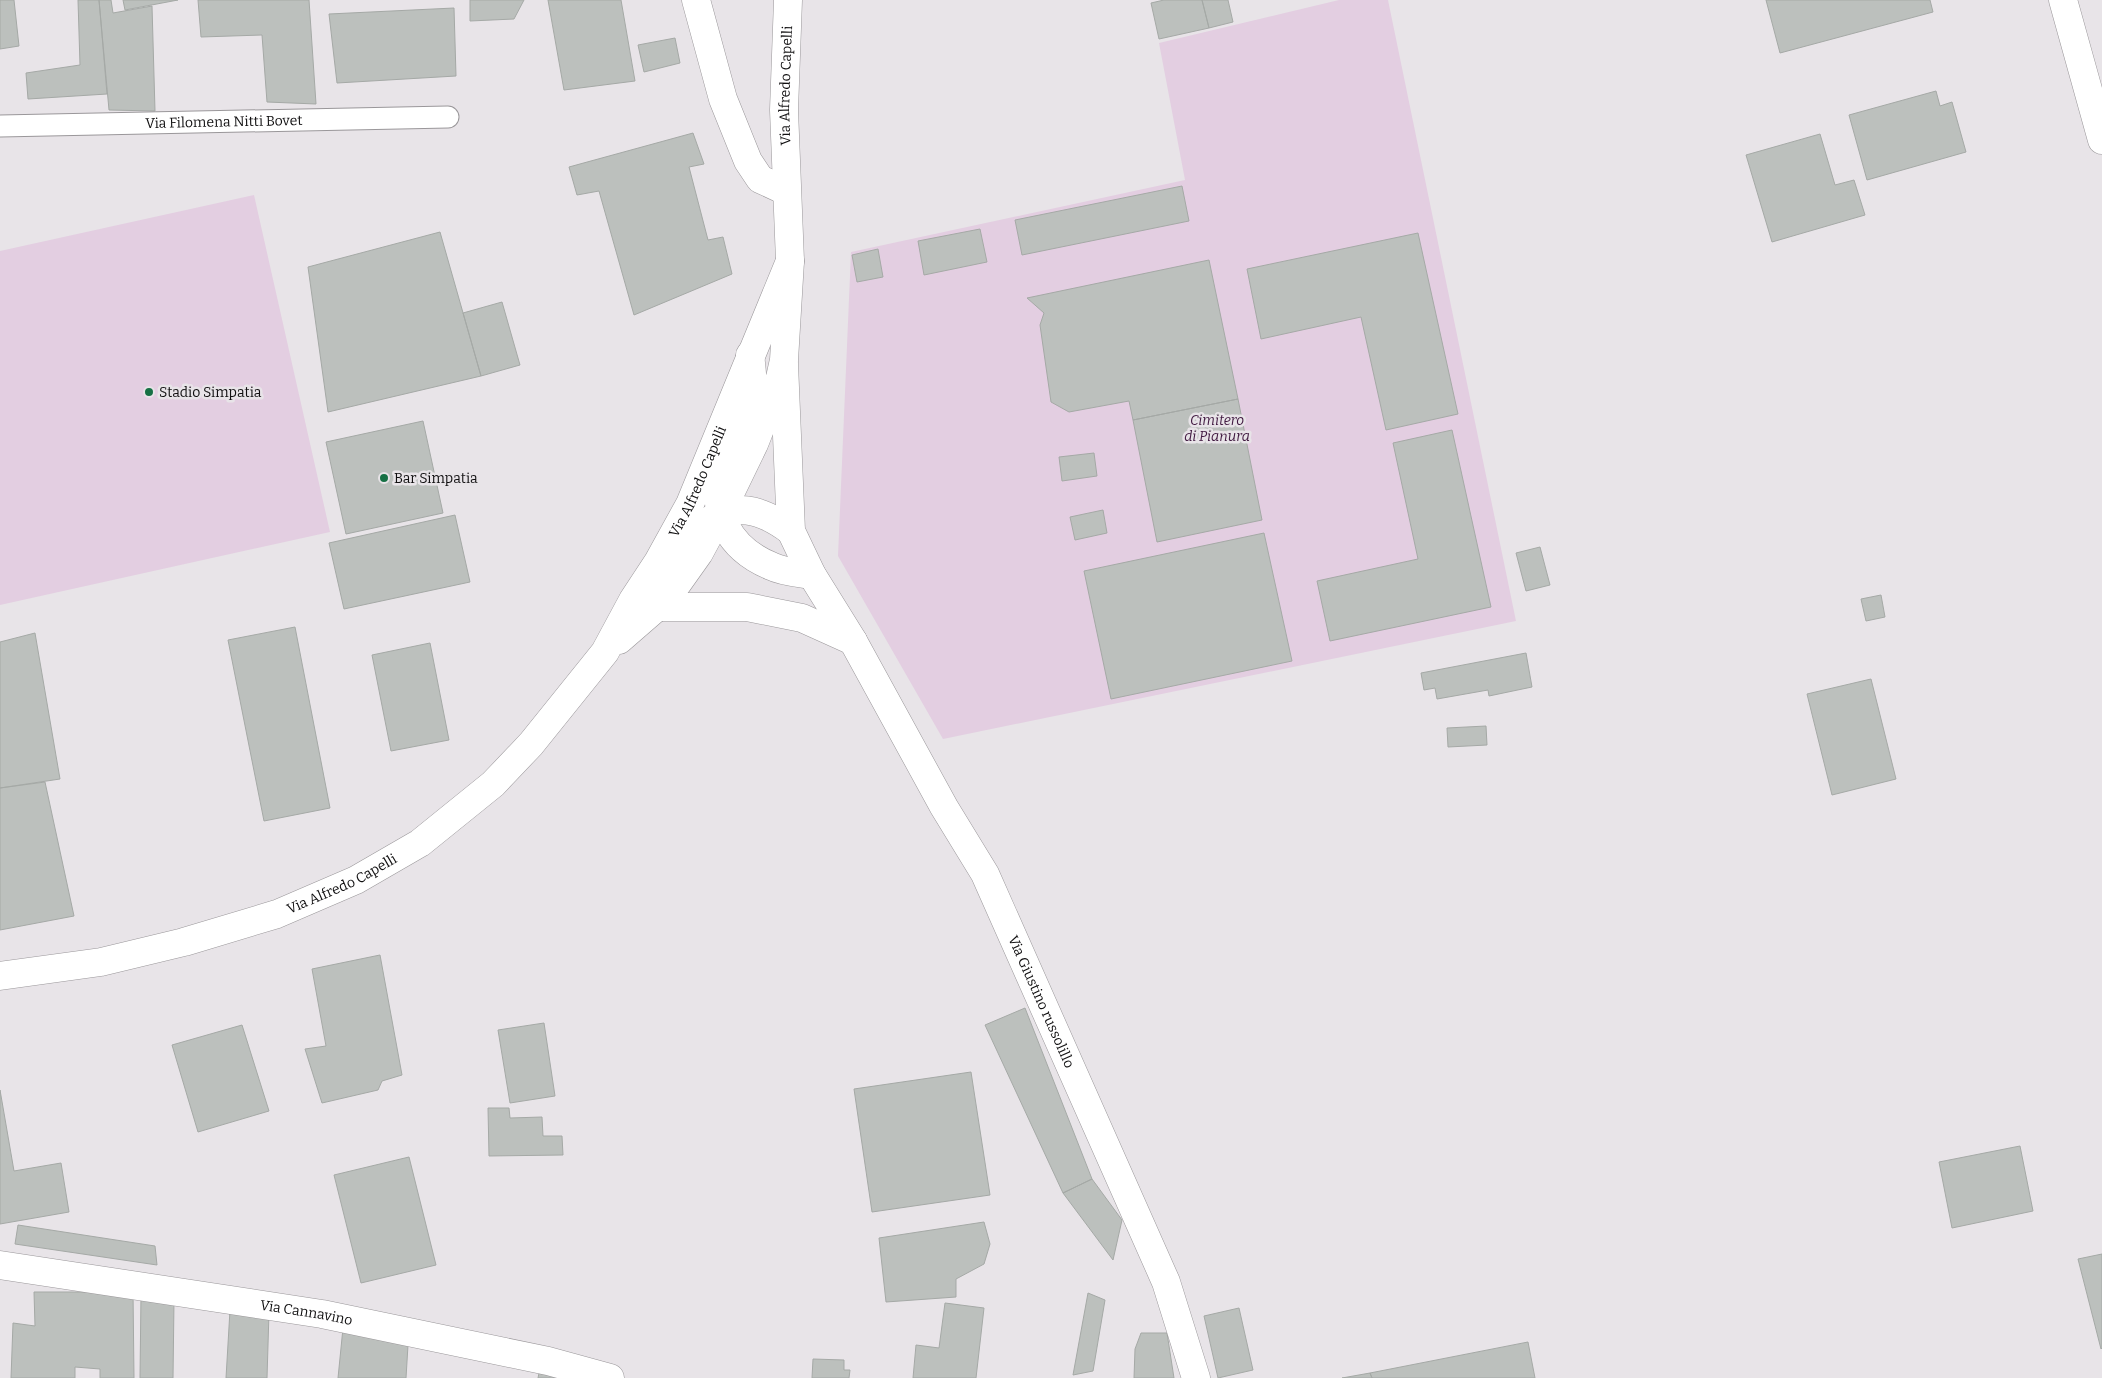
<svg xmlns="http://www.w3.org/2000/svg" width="2102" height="1378" font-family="Bitter,serif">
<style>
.green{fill:#e3cee1}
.building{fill:#bcc0bd;stroke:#a5a9a6}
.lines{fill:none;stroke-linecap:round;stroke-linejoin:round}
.lane-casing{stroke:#9a979a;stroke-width:23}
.street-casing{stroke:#9a979a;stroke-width:29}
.secondary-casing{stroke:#9a979a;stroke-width:29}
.lane{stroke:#fff;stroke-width:21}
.street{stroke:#fff;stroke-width:28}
.secondary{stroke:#fff;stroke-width:28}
.poi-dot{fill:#167044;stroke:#e8e4e8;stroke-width:2}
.labels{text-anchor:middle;stroke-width:5;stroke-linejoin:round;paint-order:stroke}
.street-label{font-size:14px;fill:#100f10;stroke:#e8e4e8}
.poi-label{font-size:14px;fill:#100f10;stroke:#e8e4e8;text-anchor:start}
.park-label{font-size:14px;font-style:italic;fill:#411a41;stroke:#e8e4e8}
</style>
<rect width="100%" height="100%" fill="#e8e4e8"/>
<path class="green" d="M1339,0h49l128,621 -573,118 -105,-183 13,-304 334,-72 -26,-137z
M254,195l76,337 -330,73v-354z"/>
<path class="building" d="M0,0h14l5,46 -19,3z
M78,0h21l8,94 -79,5 -2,-26 54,-8z
M99,0h12l2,13 39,-7 3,105 -46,-1z
M123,0h55l-53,10z
M198,0h111l7,104 -49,-2 -5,-67 -61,2z
M470,0h54l-10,19 -44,2z
M548,0h73l14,81 -71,9z
M1164,0h38l7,28 -50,11 -8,-36z
M1202,0h26l5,22 -24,6z
M1766,0h164l3,12 -153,41z
M454,8l2,68 -119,7 -8,-69z
M675,38l5,25 -36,9 -6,-27z
M1936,91l4,15 12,-4 14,50 -99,28 -18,-65z
M693,133l11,31 -15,3 19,73 15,-3 9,37 -98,41 -35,-124 -22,4 -8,-28z
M1820,134l15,51 19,-5 11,35 -93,27 -26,-87z
M1182,186l7,35 -167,34 -7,-35z
M980,229l7,33 -63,13 -6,-34z
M440,232l41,144 -153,36 -20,-145z
M1418,233l40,181 -72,16 -25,-113 -100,22 -14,-70z
M878,249l5,28 -26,5 -5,-27z
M1209,260l29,139 -105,21 -4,-19 -60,11 -18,-10 -11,-77 4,-12 -17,-15z
M502,302l18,63 -39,11 -18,-63z
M1238,399l24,121 -105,22 -24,-122z
M423,421l20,92 -97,21 -20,-92z
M1452,430l39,177 -161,34 -13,-60 101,-22 -25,-116z
M1094,453l3,23 -35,5 -3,-24z
M1103,510l4,23 -32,7 -5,-23z
M455,515l15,67 -126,27 -15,-66z
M1264,533l28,128 -181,38 -27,-128z
M1540,547l10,38 -24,6 -10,-38z
M1881,595l4,22 -19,4 -5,-22z
M295,627l35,181 -66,13 -36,-181z
M35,633l25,146 -60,9v-146z
M430,643l19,97 -58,11 -19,-96z
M1526,653l6,34 -43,9 -1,-6 -51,9 -2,-11 -11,2 -3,-17z
M1871,679l25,100 -64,16 -25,-101z
M1486,726l1,19 -39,2 -1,-19z
M45,782l29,134 -74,14v-142z
M380,955l22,120 -20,6 -4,9 -56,13 -17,-54 21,-3 -14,-77z
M1025,1008l67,171 -29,14 -78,-168z
M544,1023l11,73 -45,7 -12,-73z
M242,1025l27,86 -71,21 -26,-87z
M971,1072l19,123 -118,17 -18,-123z
M0,1090l14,81 47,-8 8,49 -69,12z
M488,1108h21l1,10 32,-1 1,19h19l1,19 -74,1z
M2020,1146l13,65 -81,17 -13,-66z
M409,1157l27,108 -75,18 -27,-108z
M1092,1179l30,41 -9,40 -50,-67z
M984,1222l6,22 -6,20 -28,15v18l-70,5 -7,-64z
M18,1225l137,21 2,19 -142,-21z
M2102,1254v94l-1,1 -23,-90z
M34,1292h99l1,86h-34v-9l-25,-2v11h-64l2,-55 22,3z
M1088,1293l17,7 -12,71 -20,4z
M141,1294l33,6 -1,78h-33z
M945,1303l39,5 -8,70h-63l3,-33 23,3z
M1239,1308l14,62 -35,8 -14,-62z
M230,1310l39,2 -2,66h-41z
M343,1328l65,17 -2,33h-68z
M1141,1333h26l7,45h-40l1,-29z
M1528,1342l7,36h-163l-2,-5z
M813,1359l31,1v10h6l-1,8h-37z
M539,1373l24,5h-25z
M1370,1373l2,5h-30z"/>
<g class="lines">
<g class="lane-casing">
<g id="lane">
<path id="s1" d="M0,126l448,-9"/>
</g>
</g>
<g class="street-casing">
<g id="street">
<path d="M696,0l27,99 25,62 12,18 26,12"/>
<path d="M2063,0l39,140"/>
<path d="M750,355c2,16 4,30 0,46 -5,23 -18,45 -26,67 -16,44 6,81 47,98 12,6 28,7 41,9"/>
<path id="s2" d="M784,364l7,167 21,44 41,66 91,166 41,67 181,408 30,96"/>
<path d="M646,589l21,-18 35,-45c31,-26 60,-17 89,5"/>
<path d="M657,607h90l55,11 51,23"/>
<path id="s3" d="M0,1265l322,49 226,47 62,17"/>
</g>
</g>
<g class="secondary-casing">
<g id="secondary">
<path id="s4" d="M619,640l38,-33 20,-23 22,-31 21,-39 34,-70 26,-66 4,-18 6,-99 -6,-151 4,-110"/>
<path id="s5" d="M0,976l101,-14 83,-20 93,-28 79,-34 64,-37 73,-59 38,-40 74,-92 28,-52 25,-38 32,-58 100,-243"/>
</g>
</g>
<use href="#lane" class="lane"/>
<use href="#street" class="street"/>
<use href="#secondary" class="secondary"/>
</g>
<g class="poi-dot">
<circle cx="149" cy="392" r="5"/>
<circle cx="384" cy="478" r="5"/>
</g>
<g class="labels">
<g class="street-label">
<text dy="5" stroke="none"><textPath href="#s4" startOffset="605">Via Alfredo Capelli</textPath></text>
<text dy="5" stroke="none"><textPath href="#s1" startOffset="224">Via Filomena Nitti Bovet</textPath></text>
<text dy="5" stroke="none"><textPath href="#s5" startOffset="906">Via Alfredo Capelli</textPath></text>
<text dy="5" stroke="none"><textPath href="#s5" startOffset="356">Via Alfredo Capelli</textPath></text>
<text dy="5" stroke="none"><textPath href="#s2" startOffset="701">Via Giustino russolillo</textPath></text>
<text dy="5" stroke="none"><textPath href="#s3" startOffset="310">Via Cannavino</textPath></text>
</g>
<g class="poi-label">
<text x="159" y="397">Stadio Simpatia</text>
<text x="394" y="483">Bar Simpatia</text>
</g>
<g class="park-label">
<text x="1217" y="425">Cimitero<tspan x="1217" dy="16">di Pianura</tspan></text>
</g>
</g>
</svg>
